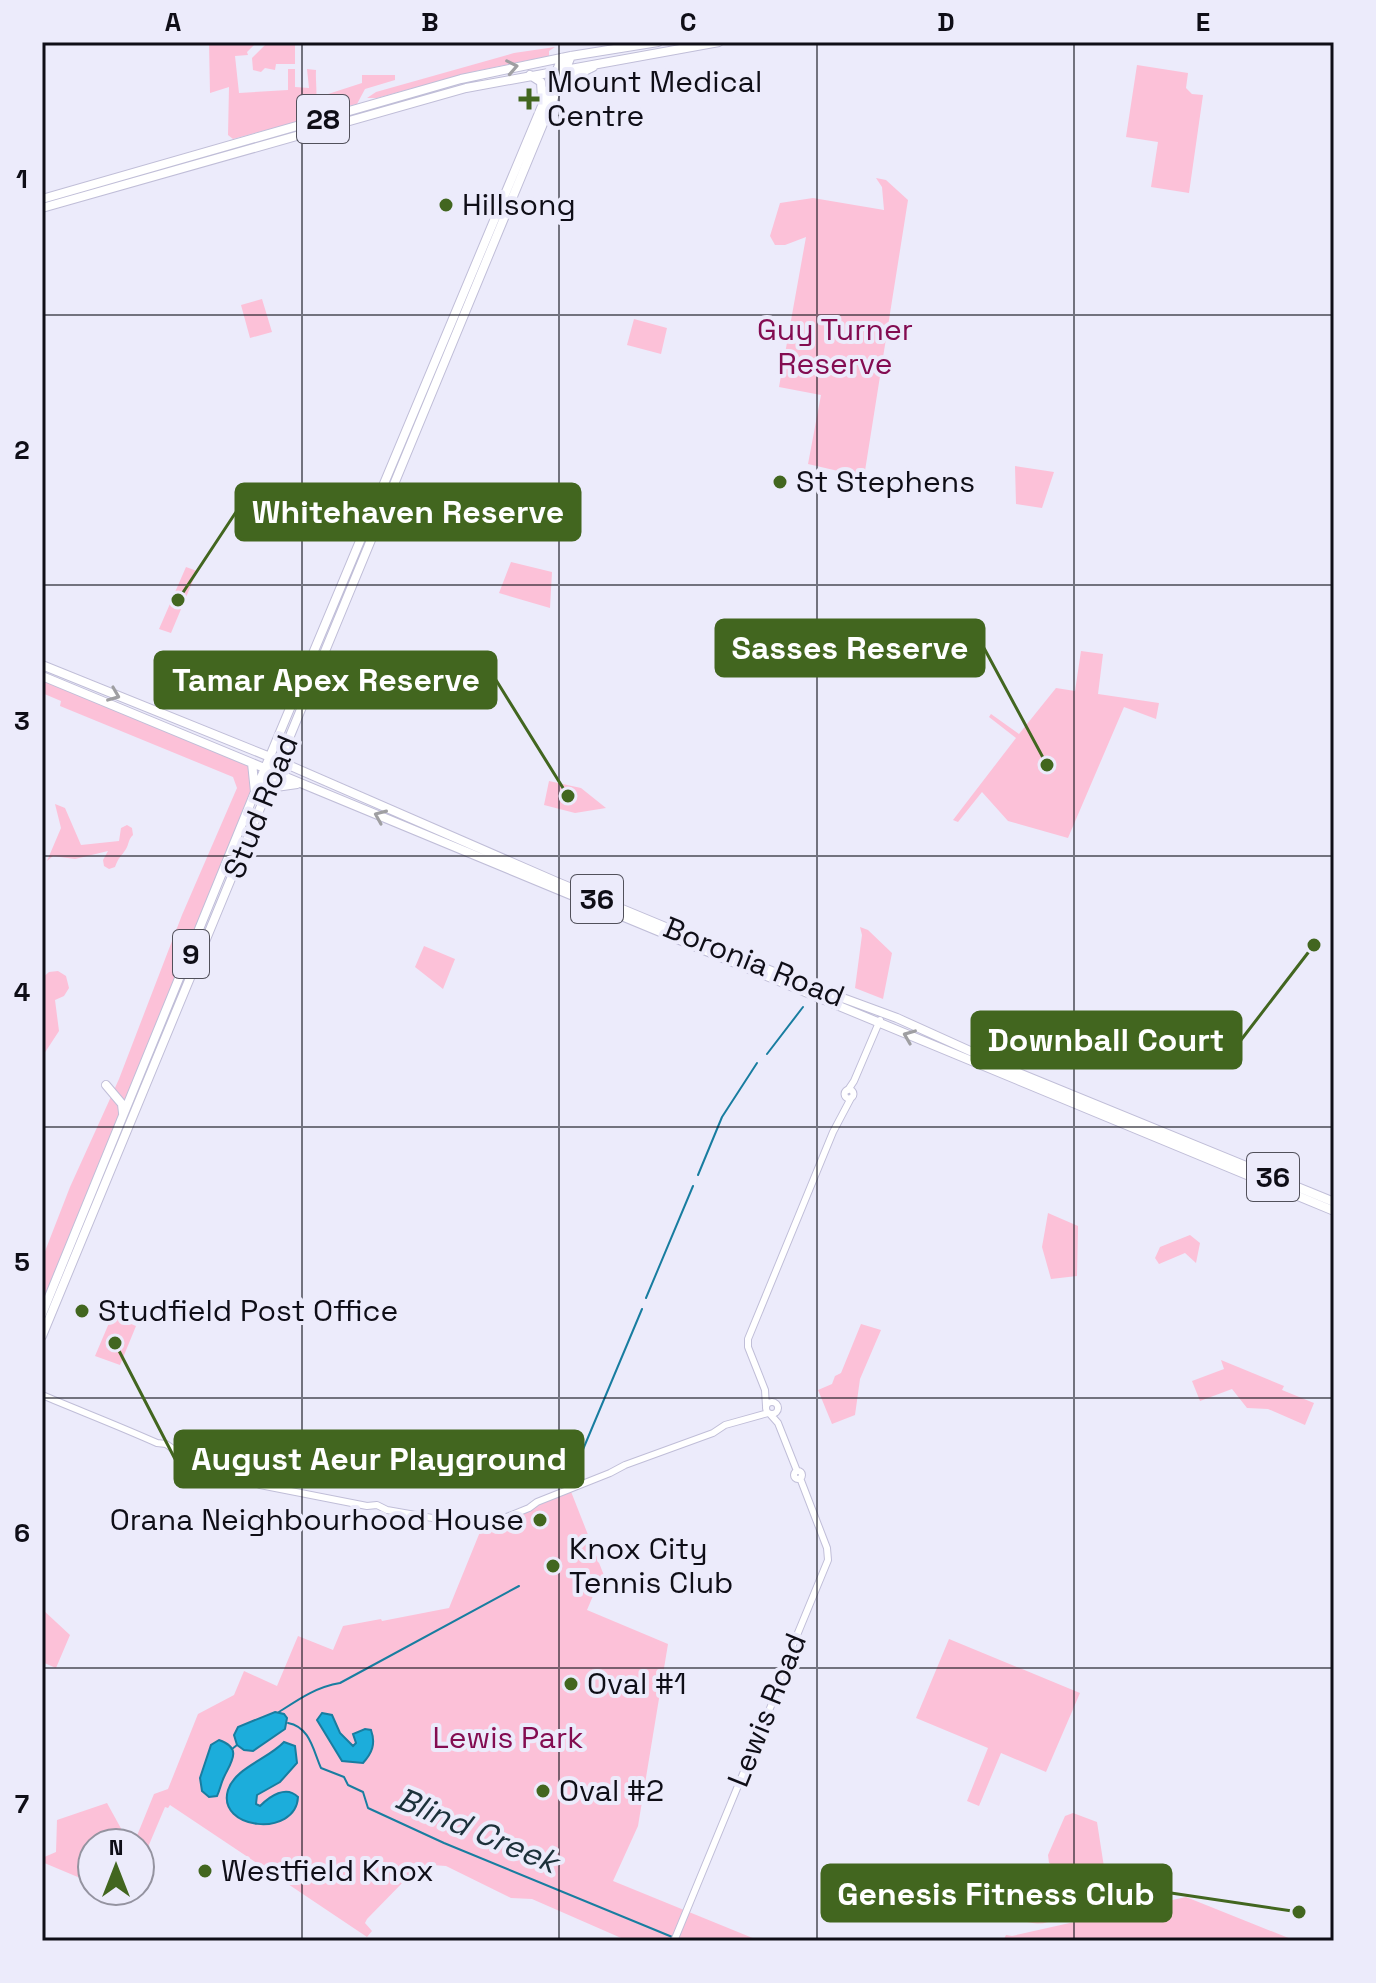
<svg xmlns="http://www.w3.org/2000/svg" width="1376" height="1983" font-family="'Space Grotesk',sans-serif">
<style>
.green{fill:#fcc1d8}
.water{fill:#1caddb;stroke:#187da0;stroke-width:2}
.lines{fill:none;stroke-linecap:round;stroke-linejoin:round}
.stream{stroke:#187da0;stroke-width:2}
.minor-casing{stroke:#c0bed8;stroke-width:8}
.major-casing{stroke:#c0bed8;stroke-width:10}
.minor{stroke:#fff;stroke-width:6}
.major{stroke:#fff;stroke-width:8}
.oneway{stroke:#9f9fa2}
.grid{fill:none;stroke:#0f0e17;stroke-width:2;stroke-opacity:0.55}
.poi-dot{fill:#42661f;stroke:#ecebfb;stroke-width:3}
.labels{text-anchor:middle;stroke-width:8;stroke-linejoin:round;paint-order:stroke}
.shield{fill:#ecebfb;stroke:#51505b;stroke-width:2}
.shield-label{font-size:28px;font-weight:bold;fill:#0f0e17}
.poi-label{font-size:30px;fill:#0f0e17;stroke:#ecebfb;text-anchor:start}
.park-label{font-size:30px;fill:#830c51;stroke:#ecebfb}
.street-label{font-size:30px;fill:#0f0e17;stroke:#ecebfb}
.water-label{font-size:32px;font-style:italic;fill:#1c313a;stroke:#ecebfb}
.leader{fill:none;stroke:#42661f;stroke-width:3}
.callout-dot{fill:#42661f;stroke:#ecebfb;stroke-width:3}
.callout{fill:#42661f;stroke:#42661f;stroke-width:3}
.callout-label{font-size:32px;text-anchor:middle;font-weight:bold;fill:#fff}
.neatline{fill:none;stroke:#0f0e17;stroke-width:3}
.grid-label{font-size:26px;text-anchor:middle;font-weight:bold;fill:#0f0e17}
</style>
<rect width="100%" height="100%" fill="#ecebfb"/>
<path class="green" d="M209,42h48l-10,10 1,3 -13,1 4,37 49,-3v-21h7v18l14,1 -2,-19 9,1c-1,17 5,38 -9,49l-74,20 -5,-4 1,-48 -19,6z
M268,42h27v22h-19l-1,6 -10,-2 -4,4 -8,-2 -1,-12z
M555,47l-6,4v5l-77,16 -95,26h-10l9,-6 138,-39z
M1137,65l51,8 -2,15 6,6 11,1 -14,98 -38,-6 7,-45 -32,-5z
M362,75h33v5l-30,9 -8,15 -30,7 -2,-2v-14l37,-12z
M876,178l10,2 22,20 -44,277 -56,-13 13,-69 -42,-8 27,-150 -21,8h-10l-5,-9 10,-33 33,-5 71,12 -2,-23z
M262,299l10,33 -22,6 -9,-33z
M634,319l33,9 -6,26 -34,-9z
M1015,466l39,6 -12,36 -26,-4z
M511,562l41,10 -2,36 -51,-15z
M186,567l11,4 -26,62 -12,-4z
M1081,651l22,3 -5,40 61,9 -3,16 -32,-12 -56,131 -60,-17 -26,-29 -24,30 -5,-2 63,-82 -27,-21 2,-3 28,20 37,-46 19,3z
M42,679l210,84 3,29 -213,521v-54l28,-72 49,-108 63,-164 55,-127 -4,-11 -173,-71 1,-5 -19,-8z
M549,781l32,7 25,20 -31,5 -31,-8z
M55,804l10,4 16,37 38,-4 2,-13 6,-3 5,3 1,7c-5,5 -4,9 -7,14 -5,8 -7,7 -11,18l-6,2 -5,-3 -1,-6 5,-9 -33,8 -22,-3 -6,5 14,-33z
M860,927l8,3 24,23 -9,46 -28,-11 7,-53z
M424,946l31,13 -12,30 -28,-22z
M58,971l8,5 3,12 -5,8 -9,4 4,31 -17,26v-79l7,-6z
M1048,1213l30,13 -1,50 -26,3 -9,-32z
M1190,1235l10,8 -4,20 -11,-10 -26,11 -4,-6 5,-11z
M112,1316l24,10 -16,39 -25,-9z
M861,1324l20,6 -21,49 -5,36 -23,9 -14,-34 14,-6 3,-8 6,-3z
M1221,1360l63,26 -2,4 32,13 -9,22 -37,-16 -21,-1 -15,-19 -32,12 -8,-20 32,-12z
M570,1489l35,89 -7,6 -11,26 81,34 -30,182 -25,55 147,60h-132l-96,-42 -21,-1 -65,-32 -14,-1 -23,11 -42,43 -2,4 7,8 -5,6 -197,-132 -2,3 -3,-1 -25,59v-23h-6l20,-49 14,-5 30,-75 36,-19 10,-24 33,15 21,-50 35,14 10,-24 38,-7 1,2 67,-13 33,-81z
M42,1609l28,26 -14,33 -14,-6z
M949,1639l131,54 -34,79 -45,-19 -22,53 -12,-5 21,-53 -72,-30z
M107,1803l22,40h-37v40l-50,-21v-4l14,-6 1,-32z
M1073,1813l24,9 7,45 -1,7c-15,11 -40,-3 -54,-11l-1,-8 17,-39z
M1032,1887l42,17c-11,15 -29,23 -47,18l-5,-9z
M1186,1897l110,44h-293l3,-6 6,1z"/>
<path class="water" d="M275,1712l9,2 3,4 -2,11 -32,22 -9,-1 -7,-5 -3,-10 4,-8z
M322,1713l10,2 8,18 13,13 3,-3 -3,-9 12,-5 6,1c5,14 1,23 -8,33l-21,-2 -25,-41z
M219,1740c24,8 12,22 5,37 -3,6 -4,13 -7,19l-8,1 -7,-6 -2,-13 11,-33z
M284,1742l11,4 2,17 -17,19 -23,13 -1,9 4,2c10,-10 26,-21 38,-9 -2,41 -82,33 -70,-7 7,-22 40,-31 56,-48z"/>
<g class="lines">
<path class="stream" d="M767,1054l36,-47
M698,1175l24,-58 35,-54
M646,1298l47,-112
M571,1478l71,-169
M279,1712c20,-13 37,-25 61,-29l179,-97
M288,1723c22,4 25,27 33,45l23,9 4,8 15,7 5,16 76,35 238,98
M232,1749l5,-4"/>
<g class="minor-casing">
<path id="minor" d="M844.5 1094a4.5 4.5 0 1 1 9 0a4.5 4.5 0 1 1-9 0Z
M848,1090l6,-9 26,-61
M42,1395c38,16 77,31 115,48l9,1 10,7 60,21 7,6 17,7 107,21 10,-1 10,5 51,9h9l9,4 26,4 47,-19 8,-6 73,-29 15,-8 88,-32 12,-8 43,-12
M766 1408a6 6 0 1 1 12 0a6 6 0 1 1-12 0Z
M766,1406l-1,-16 -17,-43v-8l85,-207 18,-34
M770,1414l8,9 19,48
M794 1475a4 4 0 1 1 8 0a4 4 0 1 1-8 0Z
M674,1941l106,-257 1,-10 47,-114 -1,-12 -27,-70"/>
</g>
<g class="major-casing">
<path id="major" d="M530,75l11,7 1,17
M562,82l31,-15
M42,199l419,-120 110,-23 87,-14
M42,208l424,-120 253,-46
M42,665l228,92 287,125 234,97 106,39 124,56 313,128
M42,676l1292,535
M252,763l3,29
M269,788l28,-4
M106,1085l16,19 1,9
M42,1314l213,-522 307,-734
M42,1336l529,-1280"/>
</g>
<use href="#minor" class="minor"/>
<use href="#major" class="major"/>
</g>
<defs><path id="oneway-chevron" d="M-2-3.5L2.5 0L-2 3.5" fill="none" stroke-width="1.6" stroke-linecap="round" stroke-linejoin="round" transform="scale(2)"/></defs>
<g class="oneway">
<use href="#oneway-chevron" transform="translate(512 67) rotate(-11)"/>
<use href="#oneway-chevron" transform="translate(114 695) rotate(22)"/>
<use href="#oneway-chevron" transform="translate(380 816) rotate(-157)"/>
<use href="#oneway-chevron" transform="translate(909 1036) rotate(-158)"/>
</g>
<path class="grid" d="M302,42v1899M559,42v1899M817,42v1899M1074,42v1899M42,315h1292M42,585h1292M42,856h1292M42,1127h1292M42,1398h1292M42,1668h1292"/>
<g class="poi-dot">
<path d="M525 87h8v8h8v8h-8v8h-8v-8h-8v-8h8z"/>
<circle cx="446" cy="205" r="8"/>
<circle cx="780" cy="482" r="8"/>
<circle cx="82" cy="1311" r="8"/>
<circle cx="540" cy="1520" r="8"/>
<circle cx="553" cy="1566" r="8"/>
<circle cx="571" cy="1684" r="8"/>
<circle cx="543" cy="1791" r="8"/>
<circle cx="205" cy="1871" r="8"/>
</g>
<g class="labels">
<g class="shield">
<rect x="297" y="95" width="52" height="48" rx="6"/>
<rect x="571" y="875" width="52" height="48" rx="6"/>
<rect x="173" y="930" width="36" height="48" rx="6"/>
<rect x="1247" y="1153" width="52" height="48" rx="6"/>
</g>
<g class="shield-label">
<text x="323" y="129">28</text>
<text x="597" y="909">36</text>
<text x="191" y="964">9</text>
<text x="1273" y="1187">36</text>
</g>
<g class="poi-label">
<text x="547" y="92">Mount Medical<tspan x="547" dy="34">Centre</tspan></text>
<text x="462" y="215">Hillsong</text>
<text x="796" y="492">St Stephens</text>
<text x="98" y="1321">Studfield Post Office</text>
<text x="524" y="1530" text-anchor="end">Orana Neighbourhood House</text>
<text x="569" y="1559">Knox City<tspan x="569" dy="34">Tennis Club</tspan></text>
<text x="587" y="1694">Oval #1</text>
<text x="559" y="1801">Oval #2</text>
<text x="221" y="1881">Westfield Knox</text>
</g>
<g class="park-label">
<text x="835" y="340">Guy Turner<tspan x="835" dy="34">Reserve</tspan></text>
<text x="508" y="1748">Lewis Park</text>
</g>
<g class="street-label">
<text transform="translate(261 807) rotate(-68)" y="10">Stud Road</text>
<text transform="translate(754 962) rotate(22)" y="10">Boronia Road</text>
<text transform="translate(767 1710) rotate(-68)" y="10">Lewis Road</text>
</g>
<g class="water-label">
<text transform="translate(477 1830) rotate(23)" y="11">Blind Creek</text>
</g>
</g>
<path class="leader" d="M178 600L236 512M1047 765L984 648M568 796L496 680M1314 945L1241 1040M115 1343L175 1459M1299 1912L1171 1893"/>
<g class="callout-dot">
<circle cx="178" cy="600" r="8"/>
<circle cx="1047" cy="765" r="8"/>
<circle cx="568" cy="796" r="8"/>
<circle cx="1314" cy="945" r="8"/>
<circle cx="115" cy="1343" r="8"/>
<circle cx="1299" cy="1912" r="8"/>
</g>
<g class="callout">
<rect x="236" y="484" width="344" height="56" rx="8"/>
<rect x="716" y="620" width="268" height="56" rx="8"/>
<rect x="155" y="652" width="341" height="56" rx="8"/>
<rect x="972" y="1012" width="269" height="56" rx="8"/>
<rect x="175" y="1431" width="408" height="56" rx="8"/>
<rect x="822" y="1865" width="349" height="56" rx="8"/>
</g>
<g class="callout-label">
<text x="408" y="523">Whitehaven Reserve</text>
<text x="850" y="659">Sasses Reserve</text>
<text x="326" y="691">Tamar Apex Reserve</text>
<text x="1106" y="1051">Downball Court</text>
<text x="379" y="1470">August Aeur Playground</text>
<text x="996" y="1905">Genesis Fitness Club</text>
</g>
<rect width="1376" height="1983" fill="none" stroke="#ecebfb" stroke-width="88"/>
<g transform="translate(116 1867)"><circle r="38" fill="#ecebfb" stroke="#9493a0" stroke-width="2"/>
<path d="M0-6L14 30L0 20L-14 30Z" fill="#42661f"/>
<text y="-12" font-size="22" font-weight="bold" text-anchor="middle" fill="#0f0e17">N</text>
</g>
<rect x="44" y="44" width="1288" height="1895" class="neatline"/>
<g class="grid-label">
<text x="173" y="31">A</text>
<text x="430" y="31">B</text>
<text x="688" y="31">C</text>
<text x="946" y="31">D</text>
<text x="1203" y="31">E</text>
<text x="22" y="188">1</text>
<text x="22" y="459">2</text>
<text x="22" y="730">3</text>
<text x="22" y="1001">4</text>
<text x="22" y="1271">5</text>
<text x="22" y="1542">6</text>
<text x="22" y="1813">7</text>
</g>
</svg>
